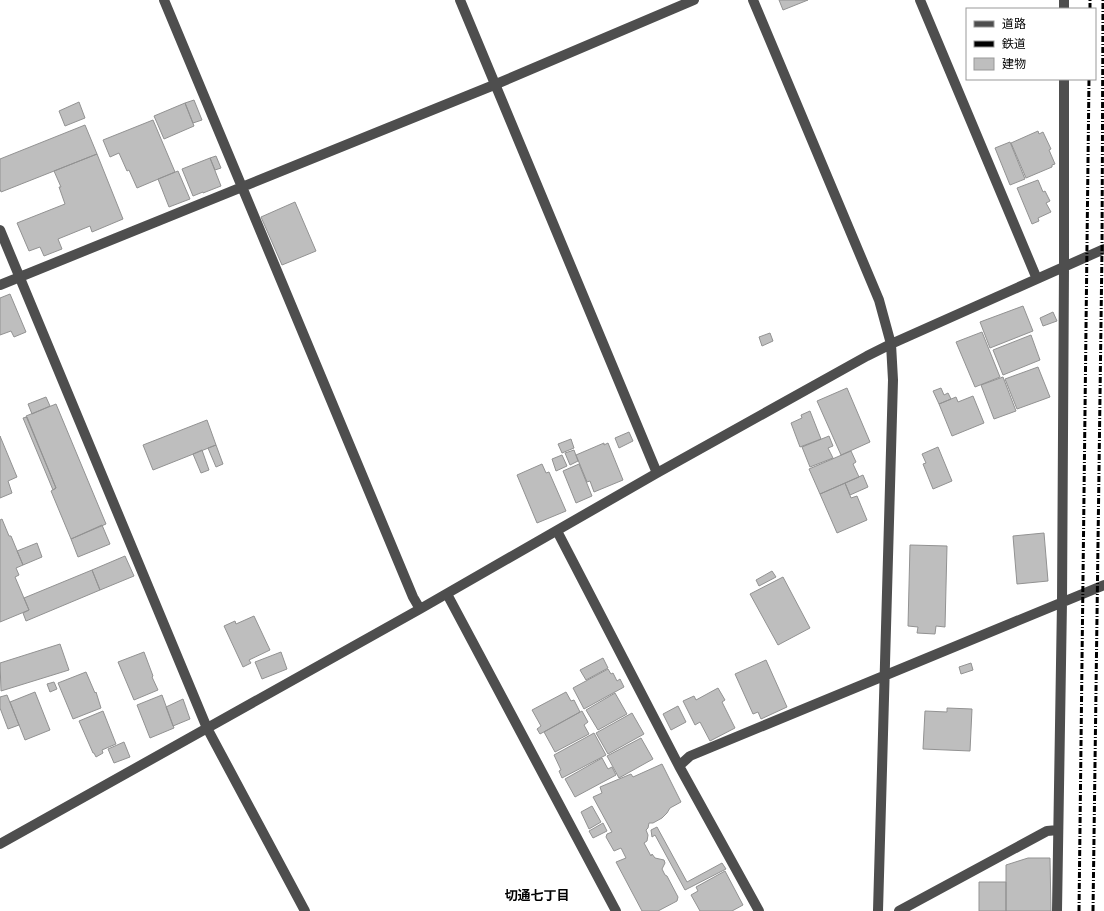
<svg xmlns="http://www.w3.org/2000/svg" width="1104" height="911" font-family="'Asap Condensed','Noto Sans JP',sans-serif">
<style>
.building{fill:#bebebe;stroke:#929292}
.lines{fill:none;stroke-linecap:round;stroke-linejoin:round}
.minor{stroke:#4e4e4e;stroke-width:10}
.rail{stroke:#000;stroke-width:3;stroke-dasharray:6 2 1 2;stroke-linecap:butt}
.labels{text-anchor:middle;stroke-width:4;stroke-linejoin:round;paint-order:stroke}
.neighbourhood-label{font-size:13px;font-weight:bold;fill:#000;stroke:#fff}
</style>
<rect width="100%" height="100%" fill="#fff"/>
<path class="building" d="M779,0h29l-25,10z
M194,100l8,20 -9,3 -8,-20z
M79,102l6,16 -20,8 -6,-15z
M185,103l9,23 -30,13 -10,-23z
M153,120l22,52 -38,16 -8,-18 -2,1 -8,-18 -9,4 -7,-17z
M85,125l12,29 -96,38 -1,-3v-30z
M1038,131l1,3 4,-2 8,17 -2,1 6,14 -3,1v2l-26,11 -15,-35z
M1010,142l15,37 -15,6 -15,-37z
M97,154l26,65 -31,13 -2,-6 -32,13 4,10 -18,7 -4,-9 -11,4 -12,-28 48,-19 -6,-17h2l-7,-16z
M216,156l5,12 -6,2 -5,-12z
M210,158l11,28 -18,7v-1l-10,4 -11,-27z
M178,171l12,28 -21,8 -11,-28z
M1038,180l5,12 2,-1 5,10 -4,2 5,9 -13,6 1,3 -7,3 -15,-36z
M295,202l21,49 -34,14 -21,-48z
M10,294l16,38 -12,5 -3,-6 -11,4v-37z
M1023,306l10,25 -43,17 -10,-26z
M1053,312l4,9 -14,5 -3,-8z
M982,332l18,45 -25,10 -19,-45z
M770,333l3,8 -11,5 -3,-9z
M1031,335l9,25 -37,15 -10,-25z
M1038,367l12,30 -33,12 -12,-30z
M1003,377l13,34 -22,8 -13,-34z
M847,388l23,54 -29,13 -24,-54z
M941,388l3,7 4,-2 3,6 -12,5 -6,-13z
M973,396l11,27 -32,13 -13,-32 17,-7 2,5z
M46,397l4,9 -18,8 -4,-10z
M56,404l50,120 -35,15 -20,-48 5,-3 -30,-72z
M810,411l11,28 -21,8 -9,-24 11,-5 -1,-3z
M27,417l29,71 -3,2 -30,-72z
M207,420l9,25 -63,25 -10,-25z
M629,432l4,9 -14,7 -4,-10z
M0,436l17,41 -9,4 4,12 -12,5z
M829,436l4,10 -5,2 5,10 -23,9 -8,-20z
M571,439l3,9 -12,5 -4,-9z
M604,443v2l4,-2 15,37 -29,12 -4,-11 -3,1 -11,-27z
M216,445l7,19 -7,3 -8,-19z
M938,447l14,34 -19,8 -10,-25 3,-1 -4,-9z
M202,450l7,20 -8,3 -8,-19z
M574,450l4,11 -8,4 -5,-12z
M851,451l5,11 -3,2 6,13 -39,17 -11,-25z
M562,455l5,11 -11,5 -4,-12z
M542,464l4,9 3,-1 17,39 -29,12 -20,-48z
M579,464l13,32 -16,7 -13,-32z
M863,475l5,12 -18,8 -5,-12z
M845,483l6,15 6,-2 10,24 -30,13 -17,-39z
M2,519l7,17h2l12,29 -7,3 3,7 -4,2 14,33 -29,12v-102z
M102,525l8,19 -32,13 -7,-18z
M1044,533l4,48 -31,3 -4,-48z
M37,543l5,14 -19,8 -6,-14z
M910,545l37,1 -2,81 -9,-1 -1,8 -18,-1 1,-6 -10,-1z
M125,556l9,20 -34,14 -8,-20z
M92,570l8,20 -74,31 -3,-8 6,-3 -5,-12z
M772,571l4,6 -17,9 -3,-6z
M783,577l27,51 -32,17 -28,-51z
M254,616l16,34 -21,10 2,3 -8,4 -19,-41 11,-5 1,3z
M60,644l9,26 -68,21 -1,-28z
M144,652l9,24 -1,1 6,13 -24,10 -16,-38z
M281,652l6,17 -25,10 -7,-17z
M603,658l5,10 -22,12 -6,-10z
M766,660l21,47 -26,12 -3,-7 -5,2 -18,-40z
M971,663l2,7 -12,4 -2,-7z
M608,669l3,5 2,-1 4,8 3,-2 4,8 -40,22 -11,-21z
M86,672l9,21 1,-1 5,16 -28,11 -15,-36z
M54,682l3,7 -7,3 -3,-8z
M718,688l7,12 -3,2 13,26 -25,13 -10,-19 -5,3 -12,-24 11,-5 2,4z
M35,692l15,38 -25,10 -15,-38z
M566,692l5,9 3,-1 6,12 -40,22 -3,-5 4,-3 -9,-16z
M615,693l12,21 -29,16 -12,-20z
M7,695l12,30 -11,4 -8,-21v-11z
M162,695l12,33 -24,10 -13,-33z
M183,699l7,20 -17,7 -7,-19z
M678,706l8,16 -15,8 -8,-16z
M947,708l25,1 -2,42 -47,-2 2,-38 22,1z
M103,711l13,33 -14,6 1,3 -7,4 -2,-4h-1l-14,-32z
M582,711l6,11 -4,3 5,9 -34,18 -11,-20z
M632,713l12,21 -36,20 -12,-21z
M594,733l12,22 -44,23 -3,-7 2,-1 -7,-15z
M641,738l12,21 -34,19 -12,-22z
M124,742l6,15 -16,6 -6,-14z
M602,758l6,11 4,-2 4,8 -41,22 -10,-18z
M662,764l19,38 -11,6 -3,5 -5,5 -9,5h-4l-1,5 -2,2 2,5 -1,6 -3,2 7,13 1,-2 3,4 9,2 1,3 -3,6 3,6 2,1 11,21 -1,4 -19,10h-16l-26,-49 10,-4 -5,-10 -7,3 -8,-14 1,-3 5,-2 -19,-35 9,-4 -2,-6 31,-13 2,3z
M592,806l9,16 -12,7 -8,-17z
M603,823l4,8 -14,7 -4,-7z
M657,827l30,55 35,-19 4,6 -41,21 -30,-55 -3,2 -1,-7z
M1028,858h22l1,53h-45v-46z
M725,871l18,34 -11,6h-32l-9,-16 7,-4 -2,-4z
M979,882h27v29h-27z"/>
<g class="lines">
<path class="minor" d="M164,0l249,597 7,12
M460,0l197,473
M753,0l126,300 12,44 2,36 -15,531
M920,0l117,279
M1064,0v9
M0,230l207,498 98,183
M0,285l494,-200 200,-85
M557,531l122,235 80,145
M447,594l169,317
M679,766l11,-10 414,-171
M0,844l420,-235 237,-136 210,-117 24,-12 213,-95
M899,911l148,-80 11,-1
M1057,911l5,-309 2,-335v-188"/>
<path class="rail" d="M1090,9v-9
M1079,911l10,-832
M1093,911l9,-661 1,-250"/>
</g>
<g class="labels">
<g class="neighbourhood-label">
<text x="537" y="900">切通七丁目</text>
</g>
</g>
<rect x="966" y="8" width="130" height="72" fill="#ffffff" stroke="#999999"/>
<rect x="974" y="21" width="20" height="6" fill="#4e4e4e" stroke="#999999"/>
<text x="1002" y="28" font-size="12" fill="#000000">道路</text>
<rect x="974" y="41" width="20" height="6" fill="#000000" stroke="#999999"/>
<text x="1002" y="48" font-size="12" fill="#000000">鉄道</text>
<rect x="974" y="58" width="20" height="12" fill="#bebebe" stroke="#999999"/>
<text x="1002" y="68" font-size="12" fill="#000000">建物</text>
</svg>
